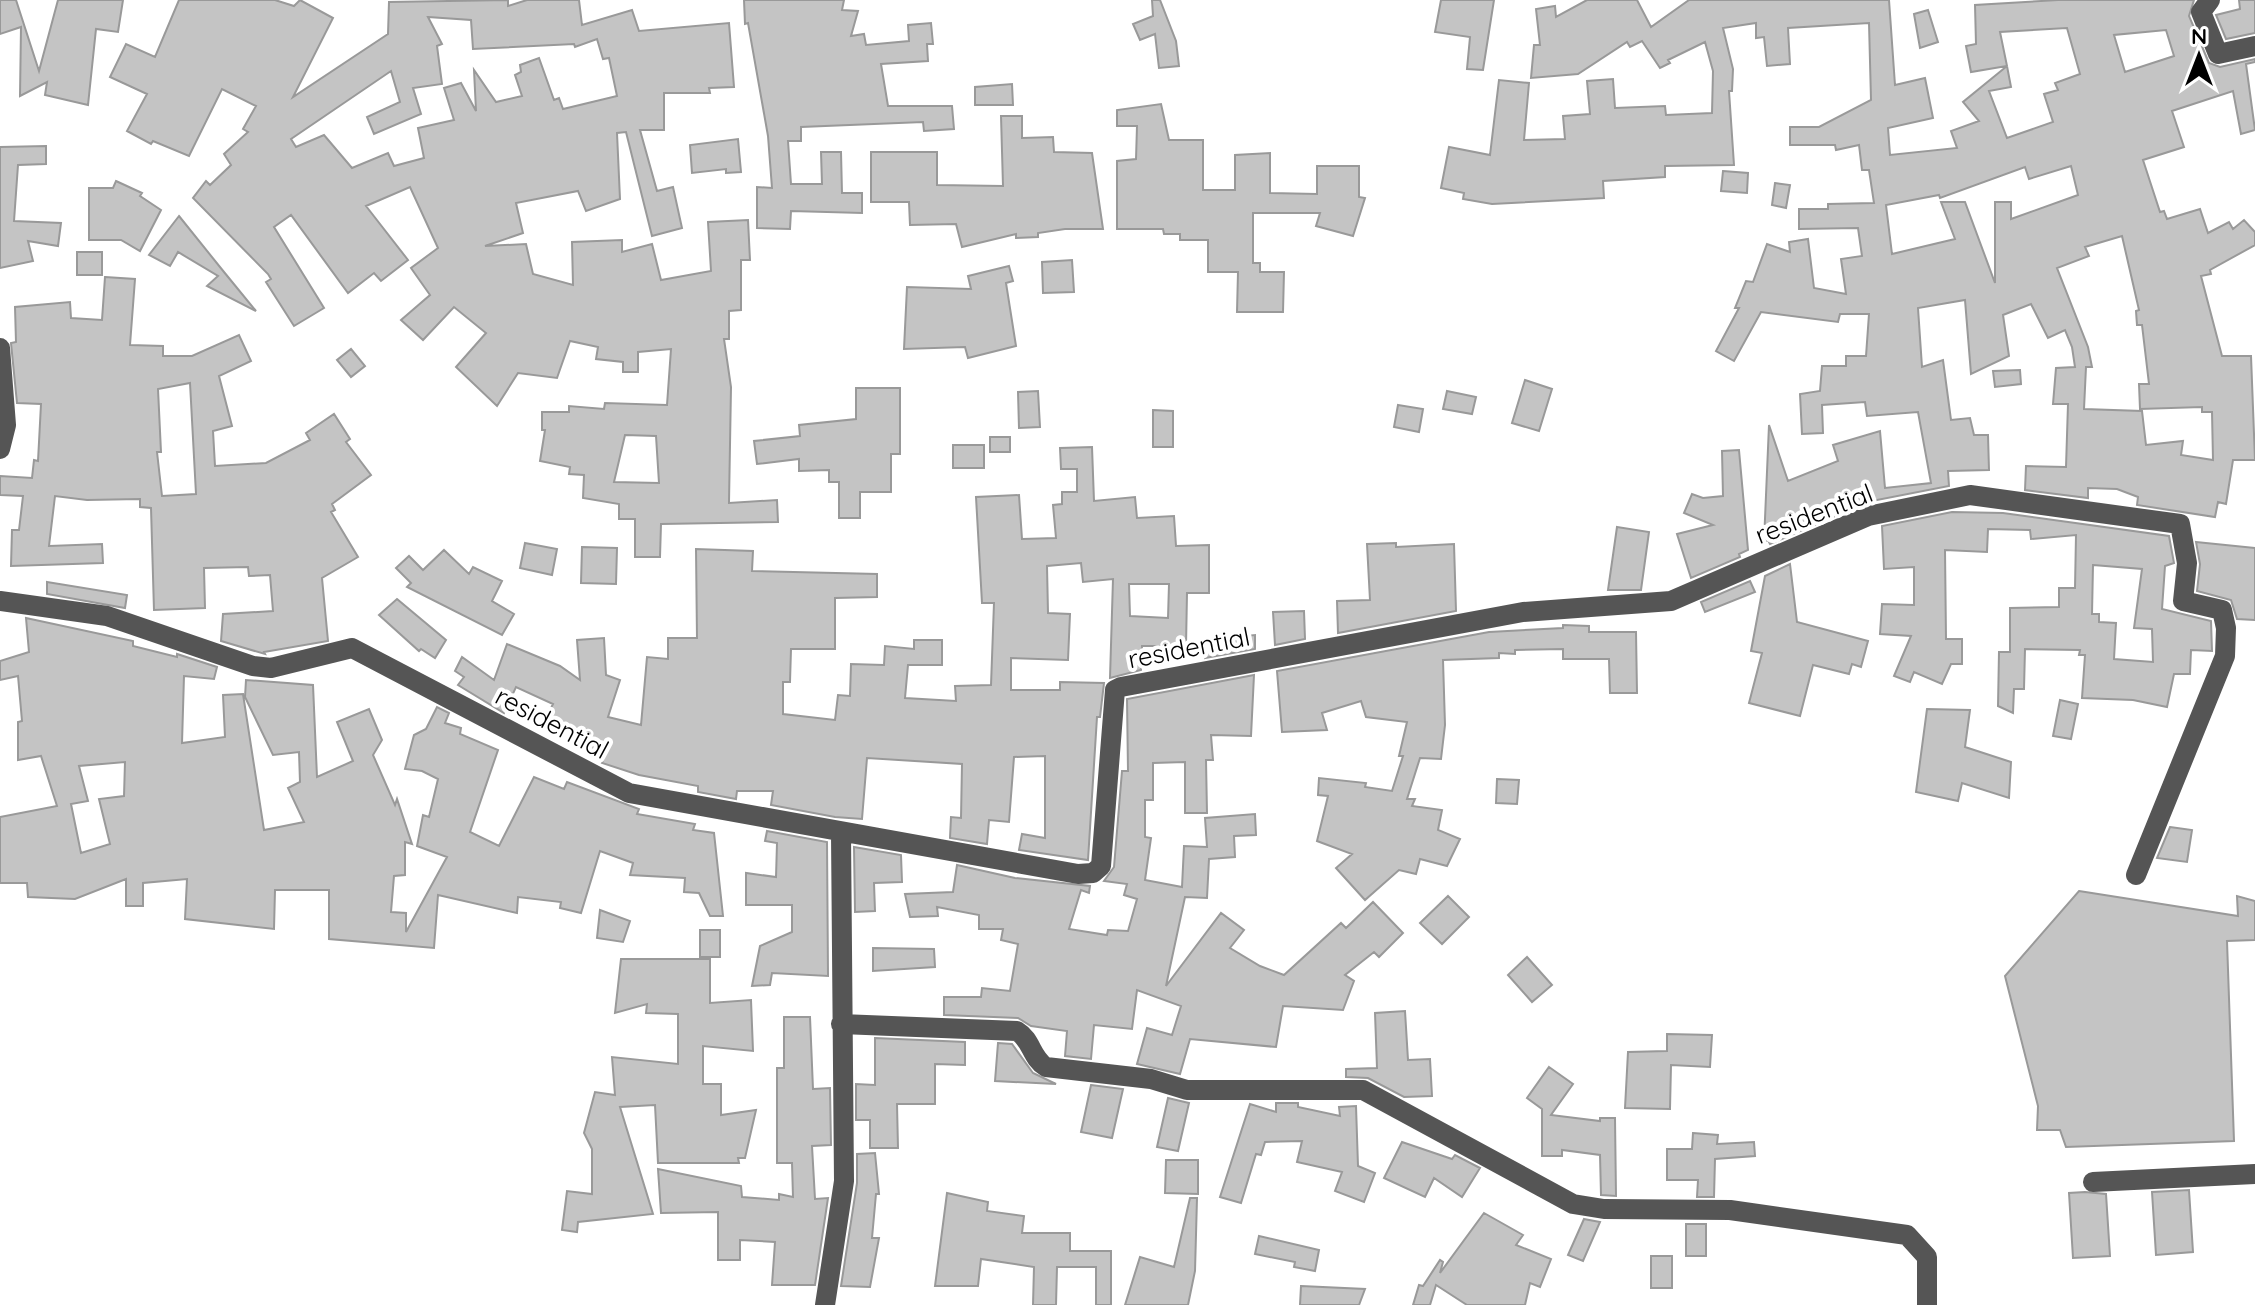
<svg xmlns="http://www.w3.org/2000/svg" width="2255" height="1305" font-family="Quicksand,sans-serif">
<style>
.building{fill:#c4c4c4;stroke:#999;stroke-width:2;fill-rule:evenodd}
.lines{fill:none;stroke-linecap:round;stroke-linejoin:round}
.minor{stroke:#555;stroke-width:20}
.labels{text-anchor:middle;stroke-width:8;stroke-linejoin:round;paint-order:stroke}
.street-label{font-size:26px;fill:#000;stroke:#fff}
</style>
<rect width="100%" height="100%" fill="#fff"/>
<path class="building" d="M0,0h16l23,71 19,-71h65l-5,32 -22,-3 -8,76 -43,-10 2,-13 -27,14 1,-69 -21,7z
M179,0h96l19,6 6,-6 33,18 -40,79 95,-63 1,-32 119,-2v6l19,-6h52l3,25 50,-15 7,21 90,-8 5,64 -25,1 1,5h-46v37h-24l17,61 16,-4 9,41 -30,8 -26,-104 -9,1 3,66 -34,12 -8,-20 -62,12 7,30 -38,13 41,-2 7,30 40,11 -1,-43 50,-2v12l30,-8 9,36 50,-9 -3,-49 40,-2 2,40h-9v50l-12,1v28h-5l7,48 -2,116 48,-3 1,22 -117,2 -1,33h-25v-38h-16v-15l-36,-6 1,-23 -15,-1 1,-7 -30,-6 5,-31h-3v-18h27v-6l35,3 1,-6 62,2 4,-56 -33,3v20h-15v-10l-27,-3 2,-12 -28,-6 -13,37 -39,-5 -21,33 -41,-39 30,-34 -32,-26 -31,33 -22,-20 29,-25 -19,-27 27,-20 -28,-61 -44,19 42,54 -27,21 -7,-8 -26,20 -57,-78 -17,12 50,81 -30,18 -28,-44 5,-3 -3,-5 -75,-76 13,-17 4,4 21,-20 -7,-11 24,-22 -5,-3 13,-23 -34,-17 -33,67 -36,-15 -2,3 -24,-13 20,-37 -37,-17 16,-33 29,13zM428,17l43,3 2,29 101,-5 1,3 22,-8 6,20 6,-1 8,38 -54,13 -4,-11 -5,2 -15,-42 -19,7 1,7 -6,3 7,21 -26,6 -22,-32 2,41 -15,-28 -17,5 10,32 -36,8 6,30 -30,8 -6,-13 -36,15 -28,-33 -28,12 -5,-8 100,-68 9,31 -33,15 7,17 47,-20 -8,-26 29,-4 -5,-38 5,-2zM625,435l31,1 3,47 -45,-1z
M744,0h100l-2,10 16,1 -7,25 13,-2 2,11 43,-4 -1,-16 23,-2 2,21h-6l1,17 -47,3 7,42h64l2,23 -30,2 -1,-9 -122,5v14h-13l3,43h31l-1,-32h20l1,41h20v20l-71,-2 -1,18 -33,-1v-41l15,1 -4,-52 -20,-113 -3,1z
M1152,0h8l16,41 3,25 -20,2 -4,-34 -15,6 -7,-16 20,-8z
M1441,0h53l-11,70 -16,-1 3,-32 -35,-5z
M1587,0h50l14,27 38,-27h200l6,85 30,-7 8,40 -45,10 2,27 67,-7 -6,-17 28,-10 -16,-19 44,-36 4,21 -22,4 18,47 46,-16 -9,-28 14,-4 -3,-7 25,-9 -13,-46 -67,4 7,34 -36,6 -5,-26 10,-2 -1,-39 83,-5h136l-5,16 20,47 11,4 35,-8v3l-9,2 9,66 -14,4 -8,-43 -61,20 12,36 -41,13 17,52 4,-1 3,8 33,-10 8,24 21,-11 4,7 11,-9 11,12v13l-45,25 1,4 -10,2 21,80h29l4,104h-22l-7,44 -8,-2 -3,15 -78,-12 1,-8 -21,-8 -29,-1v10l-63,-8 1,-24 40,1 2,-63h-15l3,-36 19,-1 -3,-20 -7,-17 -17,8 -17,-34 -28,11 6,41 -38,18 -6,-74 -47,8 4,59 21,-7 8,60 19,-2 4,17h14l1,35 -41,1 1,15 -103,20 1,5 -77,33 -2,-4 -4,2 5,-117 19,56 50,-20 -5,-16 47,-14 5,57 46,-5 -13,-71 -51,4 -2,-14 -43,3 1,28 -21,1 -2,-40 20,-3 2,-25h24v-10h20l3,-42h-29l-2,8 -77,-10 -27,49 -18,-10 23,-43h-4l11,-27 7,1 14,-38 23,8 -1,-10 19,-3 6,49 32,6 -5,-35 21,-3 -4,-28 -59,1v-20h29v-5l46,-1 -5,-33h-7l-3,-25 -23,5 -1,-5h-45v-18h29l52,-27 -2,-77 -81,5 2,36 -23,2 -3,-29 -8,1v-15l-33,5 10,41 -1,22h-3l5,74 -69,1v11l-62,4 1,17 -112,6 -29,-5 1,-6 -23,-5 8,-41 41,8 9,-75 30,3 -5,57 41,-1 -2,-23 27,-2 -3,-33 26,-2 2,29 50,-2 1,9 46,-2 1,-42 -8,-29 -37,18 2,3 -10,5 -18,-27 -12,6 -3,-5 -49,32 -47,4 3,-33h6l-4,-36 19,-3 1,11zM2166,30l8,26 -49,16 -11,-37zM2071,166l7,29 -67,24v-17h-16v81l-30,-81h-24l14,37 -63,15 -6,-49 53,-10 1,3 85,-31 4,12zM2122,236l17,74 -3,1 1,14h5l7,59h-10l1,25 62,-2v5h10l1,48 -32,-5 2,-14 -37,4 -4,-34 -58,-2 2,-42h6l-4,-20 -31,-79 32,-12 -4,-9z
M2239,0h16v33l-29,6 -10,-24 24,-6z
M1928,10l10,32 -18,6 -6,-34z
M1012,84l1,21h-38v-18z
M1161,104l8,36h34v50h32v-35l35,-2v40l47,1v-28h42v31l6,1 -12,38 -37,-10 4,-13h-67v50h7v9h24l-1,40h-46l1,-40h-30v-32h-28v-6h-16l-1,-5h-46v-68l19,-2 1,-33h-20v-16z
M1001,116h21v22l31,-1 1,15 38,1 11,76h-38l-27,4v4l-22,1v-4l-54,13 -6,-23 -46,1 -1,-23h-38v-50h66v33l66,1z
M738,139l3,33 -15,1v-4l-34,4 -2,-28z
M46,146v18l-28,1 -4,56 47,2 -3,23 -30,-5 5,20 -33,7v-121z
M1723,171l25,2 -1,20 -26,-2z
M116,181l26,12 -2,3 21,14 -21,41 -19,-11h-32v-52h24z
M1775,183l15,2 -4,23 -14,-3z
M179,216l45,56 32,39 -49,-25 11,-10 -40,-24 -8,14 -21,-11z
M77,252h25v23h-25z
M1072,260l2,32 -31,1 -1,-31z
M1009,266l4,15 -7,2 10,63 -48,12 -3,-11 -61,2 3,-62 64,2 -3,-13z
M105,277l30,2 -5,66 33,1v10h29l47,-21 12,26 -32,15 13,50 -19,5 2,35 51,-3 44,-23 -4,-7 28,-19 16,25 -4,3 25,33 -39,29 3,6 -4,2 27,45 -36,21 6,63 -64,11 1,2 -44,-13 2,-27 50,-3 -3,-36 -21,1 -1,-9 -44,1 1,40 -51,2 -3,-102 -11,-1v-8l-53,1 -32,-4 -6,50 53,-2 1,19 -92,3 1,-36h7l4,-34 -23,-1v-19l32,2 2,-18 4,1 3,-57 -24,-1 -6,-60 5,-1 -1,-35 55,-5 1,16 31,2zM190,383l6,111 -34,2 -5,-44h4l-3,-63z
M351,349l14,17 -14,11 -14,-17z
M2020,370l1,14 -26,3 -2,-16z
M1525,380l27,9 -13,42 -27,-8z
M856,388h44v66h-9v38h-31v26h-21v-36h-10v-12l-30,1v-12l-42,5 -3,-23 46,-5 -1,-11 57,-6z
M1038,391l2,36 -21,1 -1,-36z
M1447,391l29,6 -4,17 -29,-5z
M1398,405l25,4 -4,23 -25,-5z
M1153,410l20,1v36h-20z
M990,437h20v15h-20z
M953,445h31v23h-31z
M1092,447l2,54 41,-4 2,21 37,-2 2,30 33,-1v48h-22l-1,53h-44l-1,24 -31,8 3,-99 -30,3 -2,-19 -34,3 1,47 22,1 -2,46 -57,-2v32h49v-8l44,1 -4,34h-3l-9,143 -69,-10 3,-16 23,4v-82l-31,1 -5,65 -20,-2 -2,24 -37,-6 1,-21 10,1 1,-54 -95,-6 -5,61 -27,-2 -64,-12 2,-14h-36l-1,8 -38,-7v-6l-59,-11 -37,-12 2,-5 -31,-12 1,-3 -32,-17 11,-22 -37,-17 -12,26 -46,-28 6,-8 -9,-6 7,-14 32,23 13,-36 53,22 20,14 -3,-40 27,-2 2,37 14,5 -12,37 33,8 6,-68 21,2v-21h29l-1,-89 57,2 -1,20 125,3v23l-42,1v51h-44l-1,33h-7v32l52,6 3,-25 12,1 1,-32 33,1 1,-19 29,3v-9h28v25h-34l-3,33 51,3 -1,-15 36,-1 3,-82h-12l-6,-106 43,-2 3,44 34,-1 -3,-33 9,-1v-12h15v-23h-16l-1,-21zM1129,584h40l-1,34 -38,-2z
M1739,450l9,100 -9,4 1,3 -49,21 -14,-44 36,-9 -29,-12 8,-19 11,4 20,-2 -1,-45z
M1952,512l51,1 166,23 5,27 -9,3 -3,43 49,12 1,30 -21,-1 -1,24h-16l-7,33 -34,-7 -51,-2 3,-43h-6l1,-5 -55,-1 -1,40h-10l-1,24 -15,-7 1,-54h11v-44l49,-1v-19h16l1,-53 -45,4 -1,-9 -42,-1 -1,23 -42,-2 1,89h16v25h-11l-9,20 -28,-12 -4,10 -16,-6 17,-40 -31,-2 2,-30 32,1v-38l-30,2 -2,-43zM2093,565l49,4 -8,59 18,1 1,33 -39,-3 2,-36 -17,-1v-8h-7z
M1617,527l32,5 -8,58h-33z
M2196,542l59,6v72l-18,-1 -6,-19 -34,-9 3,-27z
M525,543l32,6 -5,26 -32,-7z
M1396,543v4l58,-3 2,67 -118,22 -1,-32 33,-1 -3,-56z
M582,547l35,1 -1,36 -35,-1z
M444,550l25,24 4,-7 29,14 -10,20 22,13 -12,21 -95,-48 4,-4 -15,-15 13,-12 14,14z
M1790,564l7,58 71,19 -7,26 -9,-3 -3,10 -36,-9 -13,51 -51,-13 13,-50 -11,-2 14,-75z
M1750,581l5,11 -50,20 -4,-10z
M47,582l80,13 -2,13 -78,-14z
M397,599l49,41 -11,18 -14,-9 -2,2 -40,-36z
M1304,611l1,28 -30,6 -2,-33z
M26,618l107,23v5l44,11v-3l40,13 -3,12 -30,-3 -2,67 43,-6 -2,-42 20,-1 21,136 40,-8 -16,-34 12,-6 -1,-30 -26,3 -28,-58 1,-17 67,5 4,92 36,-16 -16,-39 32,-13 13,31 -9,15 22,50 2,-6 15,45 -7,-2v33l-11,1 -3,36 15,1v19l41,-75 -30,-11 6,-31 6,2 9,-38 -16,-8 -17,-2 9,-34 12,-6 11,-22 12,6 -4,10 16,5 -1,6 38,16 -28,82 29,14 35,-69 30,12 3,-7 72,27 -2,5 58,10 -2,6 21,3 9,83h-13l-11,-23 -15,-1 1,-14 -55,-3 3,-12 -33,-12 -19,62 -21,-5 1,-6 -43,-5 -1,16 -79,-18 -4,53 -105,-9v-49h-54l-1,39 -89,-10 2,-40 -44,4v23h-17v-27l-51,20 -47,-2 -1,-14h-27v-66l57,-11 -16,-50 -23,4v-38l4,-1 -4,-45 -18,4v-19l29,-9zM125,762l-1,34 -25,3 11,45 -29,9 -10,-49 17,-3 -9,-35z
M1563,625l26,1v6h47l1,61h-27l-1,-34h-46v-10l-48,1v4l-16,-1v5l-56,2 2,65 -4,34 -21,-1 -13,41h8l-3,7 30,4 -4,20 22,9 -13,27 -27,-7 -4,15 -17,-4 -34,30 -29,-32 16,-14 -35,-13 11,-45 -10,-1 1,-17 47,5 -1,4 27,4 11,-35h-4l8,-34 -41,-5 -5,-16 -39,12 5,17 -45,2 -5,-61 212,-39 74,-4z
M1255,635v14l-50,9 -2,-18z
M1254,675l-3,61 -40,-1 2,25h-7l1,53h-22v-51l-32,1v37h-8v37l6,1 -6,42 37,7 2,-41 23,1 -2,-29 50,-4 1,21 -22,1 1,21 -26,2 -2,39 -22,-1 -19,89 55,-73 23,17 -14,18 30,18 24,9 57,-52 5,5 27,-26 30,31 -24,24 -5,-5 -29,23 9,6 -11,29 -60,-4 -7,41 -86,-8 -10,35 -43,-10 10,-36 25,7 9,-29 -44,-16 -5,39 -38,-4 -3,34 -26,-3 2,-25 -36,-5 -13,-8 -74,-3v-18h37l1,-9 28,3 8,-47 -17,-4 2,-11h-24v-14l-42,-8 1,9 -28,1 -5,-23 48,-2 4,-27 58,13 75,8 -1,7 -8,-3 -12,39 38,6 1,-5 20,1 9,-32 -13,-4 3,-11 -23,-3 10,-14 8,-96h6l-1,-72z
M2060,700l18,4 -7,35 -18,-3z
M1927,709l43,1 -5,37 46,15 -2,36 -47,-15 -4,18 -42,-9z
M1497,779l22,1 -2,24 -21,-1z
M2170,827l22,3 -5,32 -30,-4z
M767,831l60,11 1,134 -56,-3 -2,12 -18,1 8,-40 32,-14v-27h-46v-32l30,4 1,-34 -12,-2z
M854,847l47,8 1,27 -28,1 1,28 -20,1z
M2079,891l159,25 -1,-20 18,5v39l-28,1 7,200 -168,6 -6,-17h-23l1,-24 -33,-130z
M1448,896l21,21 -27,27 -22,-21z
M600,910l30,11 -7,21 -26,-4z
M700,930h20v27h-20z
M873,948l61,1 1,18 -62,4z
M1527,957l25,28 -20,17 -24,-27z
M621,959h89v44l41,-3 2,51 -50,-5v38h18v31l35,-5 -11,48h-7l1,5h-81l-3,-58 -35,2 33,107 -75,8 -1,10 -15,-2 5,-39 25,3v-45l-8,-16 11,-41 20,3 -3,-38 66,7v-50l-32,-1 1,-9 -32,9z
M1405,1011l3,49 22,-1 2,37 -28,1 -36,-19 -22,-1v-8l31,-1 -2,-55z
M784,1017h26l3,72 17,-1 1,57 -19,1 3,53 13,-1 -13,87h-43l3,-43 -35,-2v20h-22v-48l-57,1 -3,-44 83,17 1,11 37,3v-6l14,3 -1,-34h-15v-95h7z
M1667,1034l45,1 -2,32 -39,-2 -1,44 -45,-1 3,-56 39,-1z
M875,1038l90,4v23l-30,-1v40h-38l1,44h-28v-28h-14v-36l19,1z
M998,1043l14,1 21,29 23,11 -61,-3z
M1549,1067l24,17 -22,31 49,6v-3h15l1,78 -15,-1 -1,-40 -38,-5v6h-20v-47l-15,-11z
M1091,1085l32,4 -11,49 -31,-6z
M1168,1098l21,5 -11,48 -21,-4z
M1276,1103h22v4l42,9 -1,-9 17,-1 2,60 17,7 -11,29 -29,-11 7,-19 -45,-10 5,-21 -37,1 -4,13 -5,-1 -15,49 -21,-6 30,-93 26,8z
M1693,1133l25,2 -1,9 37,-2 1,14 -40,3 -1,38h-17l1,-17h-31v-31h25z
M1402,1142l50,17 3,-4 25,13 -18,29 -28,-19 -9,19 -41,-19z
M875,1153l4,41h-3l-4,44h7l-9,49 -29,-1 16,-103v-29z
M1166,1160h32v34l-33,-1z
M2189,1190l4,62 -37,3 -4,-63z
M2085,1192l21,2 4,62 -37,2 -4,-65z
M947,1193l41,9 -1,9 37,5 -2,17h48v18h41v54h-15v-38h-39l-1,38h-23l1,-38 -53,-8 -3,27h-43z
M1190,1198h7l-2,73 -7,34h-63l15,-48 34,10z
M1484,1213l39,22 -7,10 35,14 -11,28 -10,-4 -5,22h-58l-31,-20 -6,20h-17l6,-20 4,1 17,-26 3,2 -3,11z
M1584,1219l16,3 -17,39 -15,-6z
M1686,1224h20v32h-20z
M1259,1236l60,14 -4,21 -21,-4 1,-5 -40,-8z
M1651,1256h21v32h-21z
M1301,1286l64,3 -6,16h-59z"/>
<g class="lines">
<path class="minor" d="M2210,0l-9,12 17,42 37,-8
M0,348l6,77 -6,24
M0,601l107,15 146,50 18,2 81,-20 277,145 449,81 15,-1 8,-7 14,-176 6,-3 402,-75 148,-11 197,-85 102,-21 210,29 7,39 -4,38 39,9 4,18 -1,28 -89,219
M841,1024l176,7c15,9 14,27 29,36l105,12 36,11h176l210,114 31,5 126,1 177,25 20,22v48
M2093,1182l162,-8
M825,1305l19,-124 -3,-347"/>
</g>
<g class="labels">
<g class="street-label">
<text transform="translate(1814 514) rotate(-21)" y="9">residential</text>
<text transform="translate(1189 648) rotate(-11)" y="9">residential</text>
<text transform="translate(552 723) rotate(28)" y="9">residential</text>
</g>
</g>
<g transform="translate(2199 56)" stroke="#ffffff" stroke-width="6" paint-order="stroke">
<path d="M0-6L14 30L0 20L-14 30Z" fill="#000000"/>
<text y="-12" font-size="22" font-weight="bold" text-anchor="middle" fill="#000000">N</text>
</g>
</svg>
